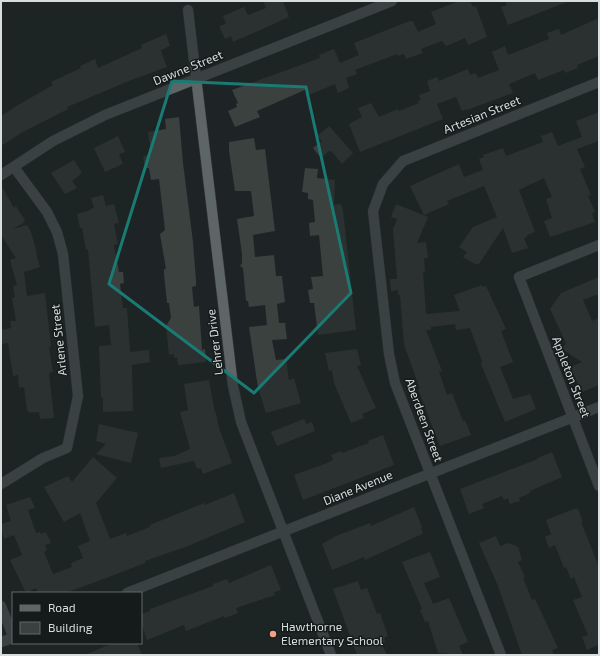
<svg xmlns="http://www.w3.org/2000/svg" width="600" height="656" font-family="'Exo 2',sans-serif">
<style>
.building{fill:#3a413e}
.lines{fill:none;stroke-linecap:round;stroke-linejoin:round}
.minor-casing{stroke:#3a3f40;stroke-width:11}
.minor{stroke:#5e6566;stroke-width:10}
.marked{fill:none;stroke:#197b74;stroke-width:3;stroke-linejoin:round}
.poi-dot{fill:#f2a081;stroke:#151b1b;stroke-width:1.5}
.labels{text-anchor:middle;stroke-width:3;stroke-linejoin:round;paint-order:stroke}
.street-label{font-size:12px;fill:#d8dddd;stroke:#151b1b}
.poi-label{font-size:12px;fill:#d8dddd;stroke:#151b1b;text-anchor:start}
</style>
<rect width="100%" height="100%" fill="#1e2425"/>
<path class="building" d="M263,1h20l6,16 -56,25 -2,-6 -6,3 -6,-13 7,-2 -3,-8 21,-9 4,8 18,-7z
M459,1h11l3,6 3,-1 11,31 -19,8 -3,-7 -19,8 -4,-5 -21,8 2,4 -17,6 -2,-5 -6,2 -1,-2 -42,16 2,4 -11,4 3,10 -11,5 -3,-9 -26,11 -2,-6 -50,22 3,6 -25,10 -7,-16 9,-4 -1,-3 2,-1 -6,-13 88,-32 -1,-3 15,-6 6,14 19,-8 -5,-12 53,-21 6,-1 5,11 18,-8 -5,-12z
M505,1h62v1l-59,23 -7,-18 6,-2z
M599,18v38l-22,9 1,3 -13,5 -1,-3 -26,10 -3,-7 -26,11 4,9 -46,17v-1l-5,2 -6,-14 -19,7 6,15 -83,33 -11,-28 13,-7 -4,-9 13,-5 8,14 19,-8 1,2 20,-8 -1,-2 3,-1 -2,-5 11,-4 -3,-10 10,-4 2,4 29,-12 2,6 6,-2 2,5 21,-8 -7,-18 13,-6 3,9 41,-16 -2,-6 12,-4 2,6z
M166,34l4,12 -9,4 1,4 5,13 -38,14 -62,26 1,2 -47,24 -20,13v-30l17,-11 35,-20 -2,-3 30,-14 -1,-2 15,-7 3,9 44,-20 -1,-3z
M599,112v29l-22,8 8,18 -5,2 11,26 -3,1 7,16 -3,1 3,9 -45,15 -6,-16 8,-3 -6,-19 6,-2 -8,-19 -25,12 16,42 -8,3v2l-3,1 4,10 -16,5 -9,-25 -24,36h-4l-12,-7 4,-5 -8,-5 14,-20 24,-10 -13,-31 -37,15 2,3 -25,11 -14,-29 49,-22 5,13 19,-7 -4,-11 5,-2 -1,-2 20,-7 3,8 37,-14 -2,-6 11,-4 6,14 24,-9 -6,-16z
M179,117l4,46 10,79 3,39v5l-4,1 2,20 5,-1 3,44 3,-1 1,13 -28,3 -1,-8 -3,1v-4l-5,1 -3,-29 5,-8 -2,-15h-2l-3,-29v-5h2l-6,-35 5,-4 -6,-51 -8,1 -2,-12h-4l-2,-12 8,-1 -3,-23 18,-3 -1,-10z
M329,126l24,27 -11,11 -10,-12 -3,-1 -8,7 -8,-10 9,-7 -5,-5z
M118,136l7,16 -6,2 4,10 -18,8 -11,-24z
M254,138l2,12 9,-1 10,82 -22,4 2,22 19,-2 2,21h6l3,26 -8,2 2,19h6l2,16 -15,1 4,20 10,-1 3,21 5,-2 7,25 -35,10 -8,-25 -9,-61 18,-2 -2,-20 -16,2 -1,-6h-2l-3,-33 -3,-2 2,-3v-9l-5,-35 17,-3 -3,-25h-16l-6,-40v-9z
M74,160l8,13 -10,8 5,7 -12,6 -14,-21z
M305,168l13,1 -1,9 18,2 -1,25 7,-1 2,6 13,120 -38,5 -4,-32h-4l-2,-13 5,-1 -2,-12 12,-1 -4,-41 -9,1 -1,-13 6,-1 -2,-22 -5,-1v-6l-6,-1z
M1,185l13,23 2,-2 8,13 1,3 -12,7 14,-4 4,7 6,21h-1l4,14 -16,5 3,24 18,-3 6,53 -2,1 4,25 -4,1 5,45 -14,1 -1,-7 -10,1v-2h-2l-3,-24 -5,1 -1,-13 -5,1 -5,-33 -7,1v-14l10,-2 -1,-7h6l-4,-23 3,-1 -2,-11 4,-1 -7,-25 6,-2 -15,-23z
M103,195l3,11 8,-2 5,19 -5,1 4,20 -4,1 5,27h4l1,11 -4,1 3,24h4l3,44 19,-2 1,12 -18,3 1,46 -30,1v-14h-2l-2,-52 12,-1 -2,-20 -14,2 -7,-78 -2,1 -4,-22h-2l-3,-14 14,-4 -1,-1 4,-1 -3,-10z
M396,204l32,13 -11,26 9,-1 2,16h-4l1,14h-2l3,42 34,-3 -6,-16 28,-10 1,2 3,-1 20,43 -5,2 12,31 -13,5 13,32 17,-5 6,15 -31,13 -24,-58 1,-3 -12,-33 -14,2 -1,-6 -24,3v3h-5l16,41 -3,1 8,23 5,-2 11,28 2,-1 6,15 -31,11 -22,-57h2l-16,-44 -4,-50h-2v-5l-7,1 -1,-12h7l-4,-50 4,-10 -6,-2z
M599,277v17l-16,6 9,21 7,-3v67l-17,7 -12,-25 12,-5 -20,-13 4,-6 -16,-34 11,-16z
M357,349l4,16 -4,1 19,42 -14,6 2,4 -13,5 -17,-40 -2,-13 -3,1 -4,-18z
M209,380l6,33h1l3,15 13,35 -29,11 -2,-6 -4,1 -3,-8 -33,7 -2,-10 15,-2 16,-7 -10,-37 8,-2 -4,-26z
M304,419l2,5 6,-2 3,9 -38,15 -6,-14z
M99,424l39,9 -7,30 -35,-9 10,-10 -10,-3z
M383,435l11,30 -91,35 -9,-25 33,-12 6,-3 -2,-5 10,-4 1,2 27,-10 -1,-2z
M552,452l10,25 -32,14v2l-11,5 1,3 -10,3 -2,-6 -4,2 -2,-4 -20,8 2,4 -15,6 -9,-25 78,-30v-1z
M93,457l24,21 -21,25 14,36 16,-6 1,3 23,-9v-2l54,-22 1,2 29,-12 11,29 -57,24 -43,15v2l-36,14 -44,16h-27l-2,-5 -10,5 -16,-33 12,-5 -8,-20 -10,4 -3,-9v-6l10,-3 -5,-16 24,-8 5,11 -7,2 8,23 4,-1 1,2 5,-2 5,11 -6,2 2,5 -3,2 9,22 19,-7 -1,-4 12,-5 -5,-12 12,-5 -10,-28 -16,9 -20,-35 24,-11 4,6z
M414,507l8,20 -1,1 2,5 -1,1 -57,26 -1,-3 -32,13 -10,-26 14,-8 34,-13 1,3z
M574,509h4l5,13h-2l18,45v78l-12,5 -5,-13 6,-2 -15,-35 9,-3 -8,-20 -3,2 -5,-12 -2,1 -9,-23 -6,3 -4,-11 6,-3 -5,-14z
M496,536l4,10 9,-3 9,4 4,13 -4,2 7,15 -2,1 9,22 3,-1 23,49 -6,2 2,5h-32l-24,-69 -19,-43z
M430,552l10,25 -16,6 9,21 16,-6 19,44 -9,4 4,9 -25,-2 -10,-32 -3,1 -5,-12 2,-1 -20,-47z
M271,565l10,25 -7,2 1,3 -39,13 2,5 -13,5 -1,-2 -38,15 -2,-6 -37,15 -6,-17v-9l9,-3v-2l63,-23v-2l14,-5 2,4z
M358,581l3,9 6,-2 10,26 3,-1 8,23 -4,2 1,5 -3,1 5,11h-30l-24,-66z
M113,643h24l5,12h-57z"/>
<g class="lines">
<g class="minor-casing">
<path id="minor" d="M188,10l45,376 8,36 90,233
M1,175l52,-34 52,-26 287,-114
M599,245l-80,32 80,209
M1,484l42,-26 24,-10 11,-52 -15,-142 -6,-22 -10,-20 -33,-45
M127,593l472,-186
M1,606l12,30
M1,642l12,-4
M501,655l-106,-272 -6,-29 -16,-143 10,-27 20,-23 196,-79"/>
</g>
<use href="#minor" class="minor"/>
</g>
<path d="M0 0H600V656H0ZM172,81l134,6 45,206 -97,100 -145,-109z" fill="#1e2425" fill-opacity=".55" fill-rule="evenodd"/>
<path class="marked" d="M172,81l134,6 45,206 -97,100 -145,-109z"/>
<circle class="poi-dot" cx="273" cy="634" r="4"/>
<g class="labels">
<g class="street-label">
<text transform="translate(188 68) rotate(-22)" y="4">Dawne Street</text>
<text transform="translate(482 115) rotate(-22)" y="4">Artesian Street</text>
<text transform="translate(59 340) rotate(-96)" y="4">Arlene Street</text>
<text transform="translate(215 342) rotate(-97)" y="4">Lehrer Drive</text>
<text transform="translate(571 377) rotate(69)" y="4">Appleton Street</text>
<text transform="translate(424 420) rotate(70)" y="4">Aberdeen Street</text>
<text transform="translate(358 488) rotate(-22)" y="4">Diane Avenue</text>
</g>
<g class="poi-label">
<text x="281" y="631">Hawthorne<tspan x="281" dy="14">Elementary School</tspan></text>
</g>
</g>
<rect width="600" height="656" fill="none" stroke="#d8dddd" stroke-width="4"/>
<rect x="12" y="592" width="130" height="52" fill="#151b1b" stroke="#636969"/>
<rect x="20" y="605" width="20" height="6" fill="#5e6566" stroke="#636969"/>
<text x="48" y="612" font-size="12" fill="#d8dddd">Road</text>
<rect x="20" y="622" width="20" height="12" fill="#3a413e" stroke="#636969"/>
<text x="48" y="632" font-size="12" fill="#d8dddd">Building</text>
</svg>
